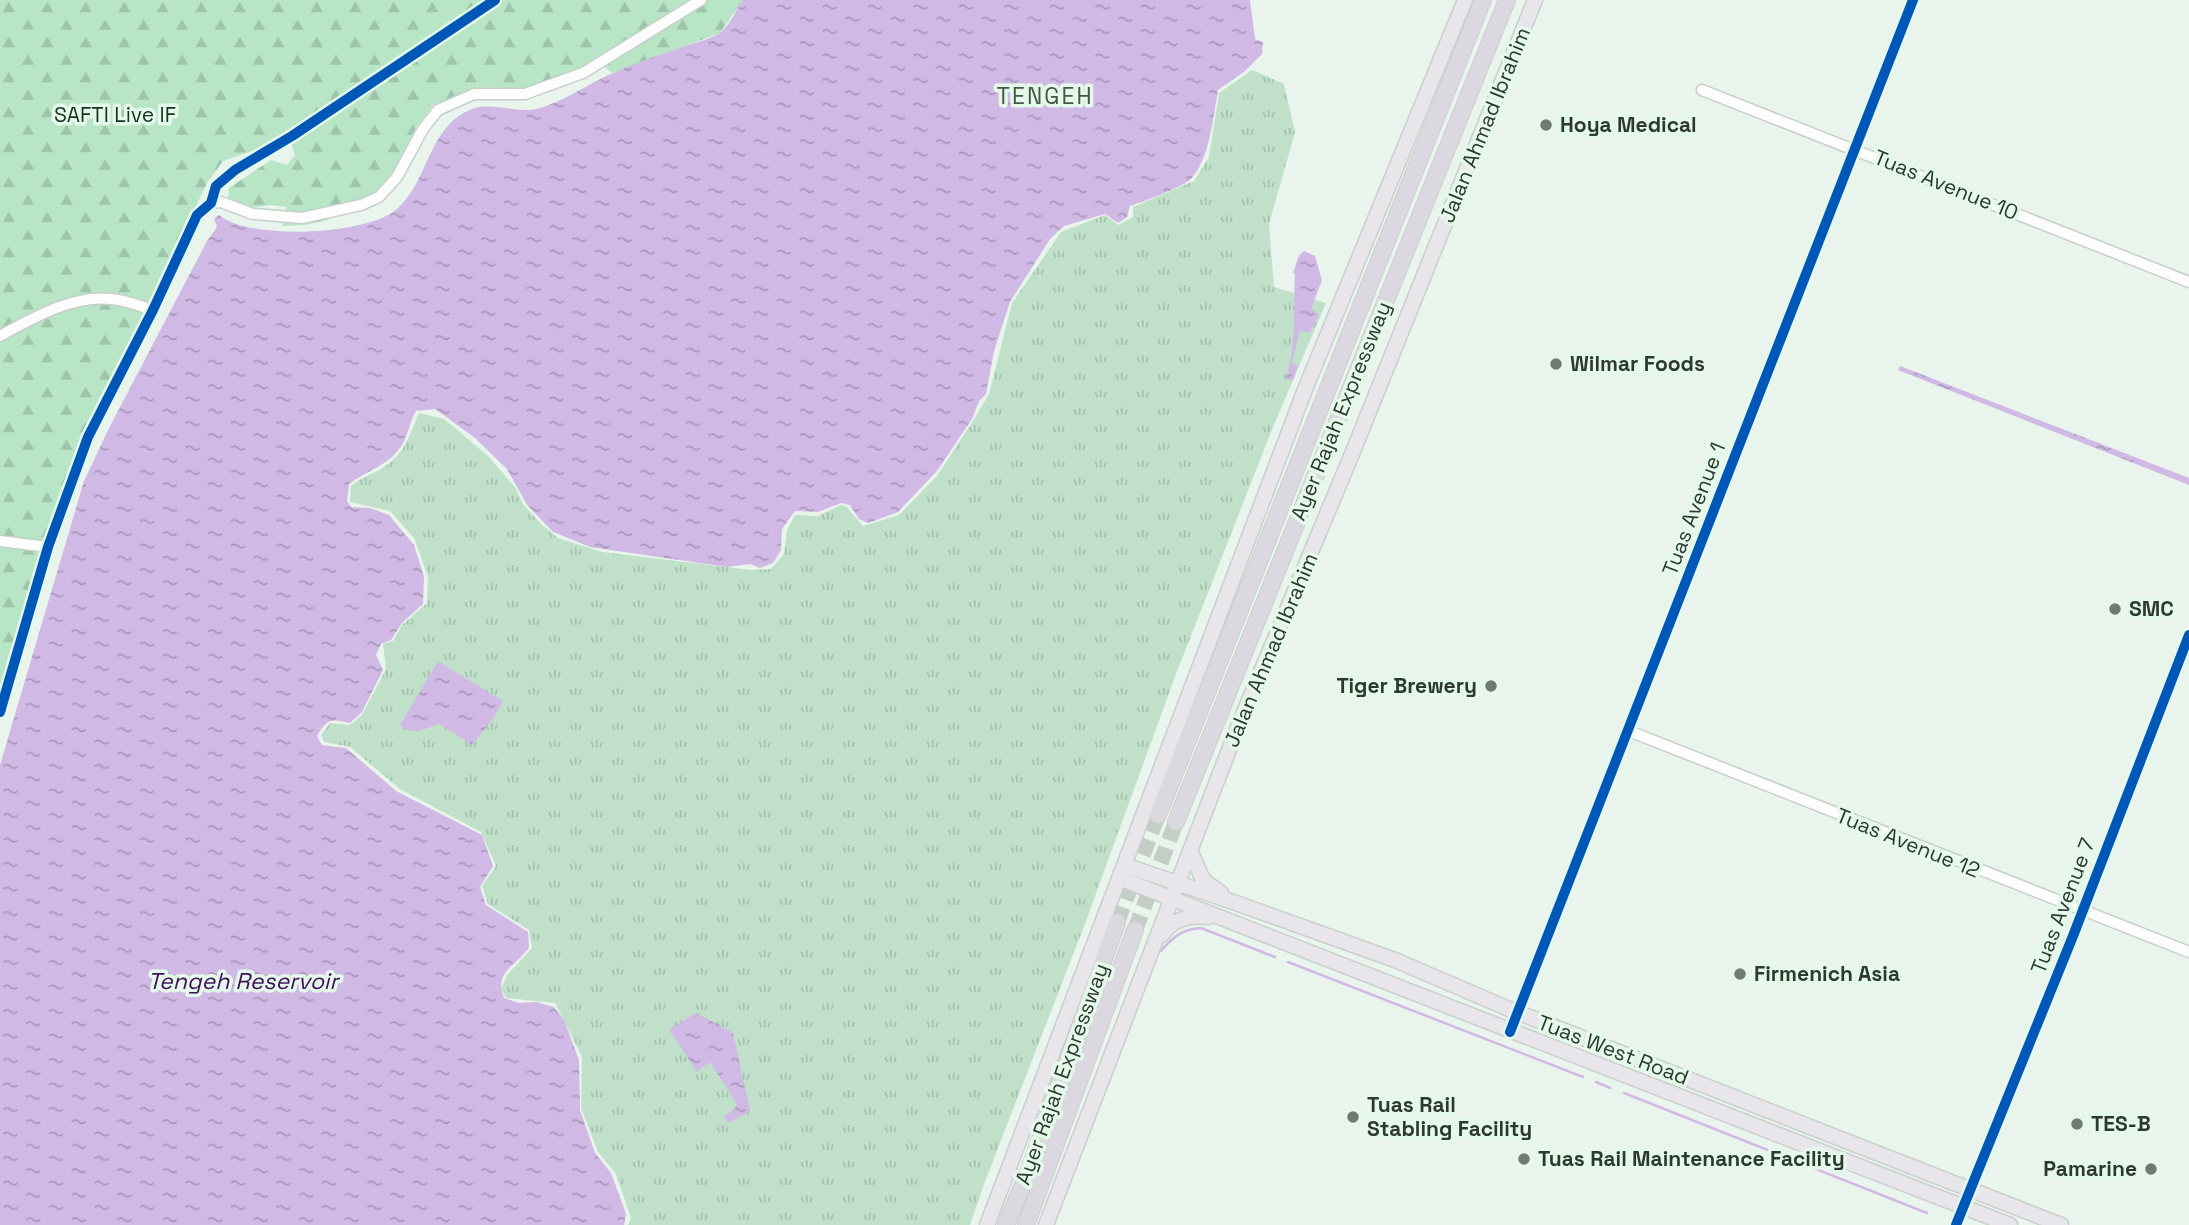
<svg xmlns="http://www.w3.org/2000/svg" width="2189" height="1225" font-family="'Space Grotesk',sans-serif">
<style>
.grass{fill:url(#grass-tufts)}
.forest{fill:url(#forest-firs)}
.water{fill:url(#water-ripples)}
.lines{fill:none;stroke-linecap:round;stroke-linejoin:round}
.stream{stroke:#d0b9e5;stroke-width:2.5}
.highway-tunnel{stroke:#c4cec7;stroke-width:16;stroke-dasharray:16 8;stroke-linecap:butt}
.minor-casing{stroke:#c7cfc9;stroke-width:13}
.major-casing{stroke:#c9cfcb;stroke-width:17}
.highway-casing{stroke:#c9cfcb;stroke-width:18}
.minor{stroke:#fcfdfc;stroke-width:10}
.major{stroke:#e8e6ea;stroke-width:14}
.highway{stroke:#dbd8df;stroke-width:16}
.cycleway-casing{stroke:#e4f9ea;stroke-width:15}
.cycleway{stroke:#0057b8;stroke-width:10}
.poi-dot{fill:#707972;stroke:#e4f9ea;stroke-width:2.5}
.labels{text-anchor:middle;stroke-width:7;stroke-linejoin:round;paint-order:stroke}
.park-label{font-size:21px;fill:#143421;stroke:#e4f9ea}
.street-label{font-size:21px;fill:#2f3731;stroke:#e4f9ea}
.poi-label{font-size:21px;font-weight:bold;fill:#2f3731;stroke:#e4f9ea;text-anchor:start}
.neighbourhood-label{font-size:23px;letter-spacing:2px;fill:#44564a;stroke:#e4f9ea}
.water-label{font-size:23px;font-style:italic;fill:#420f5d;stroke:#e4f9ea}
</style>
<defs>
<pattern id="grass-tufts" width="24" height="20" patternUnits="userSpaceOnUse" patternTransform="scale(1.75)"><rect width="24" height="20" fill="#c0e0ca"/><path d="M3 7l-1-3M5 7V3M7 7l1-3M15 17l-1-3M17 17v-4M19 17l1-3" fill="none" stroke="#a5c1ae"/></pattern>
<pattern id="forest-firs" width="22" height="20" patternUnits="userSpaceOnUse" patternTransform="scale(1.75)"><rect width="22" height="20" fill="#b7e5c6"/><path d="M5 1l3.5 6h-7zM16 11l3.5 6h-7z" fill="#9ec5ab"/></pattern>
<pattern id="water-ripples" width="26" height="14" patternUnits="userSpaceOnUse" patternTransform="scale(1.75)"><rect width="26" height="14" fill="#d0b9e5"/><path d="M2 4q2-2 4 0t4 0M15 11q2-2 4 0t4 0" fill="none" stroke="#a997ba"/></pattern>
</defs>
<rect width="100%" height="100%" fill="#e9f4ec"/>
<path class="grass" d="M1252,70l32,14 11,48 -26,92 5,63 52,16 -53,124 -97,247 -93,255 -99,255 -14,41h-342l3,-7 -15,-44 -18,-22 -17,-44 1,-51 -27,-54 -49,-5 -5,-9 6,-14 25,-27 -3,-18 -41,-26 -6,-18 14,-20 -15,-34 -81,-43 -50,-42 -26,-5 -3,-7 9,-12 20,2 12,-10 24,-46 -3,-25 10,-3 9,-16 25,-22 1,-26 -14,-39 -24,-27 -40,-9 1,-16c12,-10 18,-10 30,-17 23,-14 28,-32 38,-56l25,6 44,37 27,31 8,17 18,20 17,14 44,14 149,18 20,-1 13,-15 3,-24 8,-15 23,1 23,-11 6,2 16,19 36,-11 38,-39 36,-55 16,-27 23,-91 49,-71 44,-17 13,10 15,-8v-10l61,-26 15,-24 10,-64z"/>
<path class="forest" d="M0,0h743l-23,33 -108,40 -15,-12 -15,8 -57,21 -52,1 -40,14 -16,21 -25,48 -14,21 -51,25 -22,5 -23,1 4,-19 -15,-2 -20,3 -23,-9 1,-11 42,-28 16,5 8,-10 -4,-12 10,-18 -46,25 -32,11 -16,22 -146,306 -61,208z"/>
<path class="water" d="M743,0h507l5,39 8,3 -1,12 -17,17 -27,19c-5,28 -8,68 -27,89 -8,8 -49,23 -61,27l-3,11 -9,6 -13,-9 -41,12 -14,13 -40,63 -16,49 -8,43 -7,7 -7,18 -35,52 -39,41 -30,11 -9,-4 -9,-14 -9,-2 -23,9 -23,-1 -13,18 -1,21 -8,13 -13,5 -10,-4 -23,3 -137,-20 -37,-15 -26,-27 -20,-36 -32,-31 -40,-29 -19,2c-7,11 -8,27 -16,37 -13,18 -34,23 -51,36l-2,17 4,6 19,1 19,7 25,30 10,32 -1,27 -21,19 -11,17 -10,4 -5,11 7,15 -21,42 -12,11c-19,-4 -22,-5 -33,13l5,9 24,3 50,43 86,44 11,31 -13,21 6,18 42,27 1,15c-12,19 -36,24 -25,51l15,5 17,-1 18,5 10,13 15,40 1,50 15,43 16,20 15,41 -2,11h-624v-460l84,-284 24,-51 99,-189 10,-14 -3,-8 5,-4c31,26 149,20 178,-6 32,-28 31,-83 75,-100 19,-7 44,4 64,0 28,-7 51,-25 77,-36 24,-11 50,-19 75,-28 10,-3 21,-6 30,-11 10,-5 18,-24 25,-34z
M1304,251l11,5 7,24 -11,29 8,5 -9,18 -10,-1 -8,32 6,3 -6,15 -6,-3c11,-38 7,-65 9,-104l-2,-1 6,-18z
M1900,366l289,112v7l-291,-115z
M437,663h4l62,38 -8,15 -23,29 -32,-21c-15,3 -25,14 -40,1z
M697,1013l36,20 17,78 -21,12 -5,-6 11,-9 2,-4 -27,-42 -13,10 -28,-43z"/>
<g class="lines">
<path class="stream" d="M1161,951c12,-14 21,-22 40,-23l74,29
M1288,962l295,115
M1596,1082l14,6
M1624,1093l303,120"/>
<path class="highway-tunnel" d="M1117,922l41,-107
M1135,930l41,-108"/>
<g class="minor-casing">
<path id="minor" d="M1702,90l487,192
M211,203l10,-1 32,12 49,4 59,-13 18,-8 18,-20 26,-48 15,-19 36,-16h51l58,-21 118,-73
M0,336c33,-18 72,-41 111,-37 15,1 29,7 42,11
M0,541l48,6
M0,712l48,-165 40,-110 65,-127 44,-95 14,-12 5,-17 19,-16 57,-34 203,-136
M1629,731l560,221
M1510,1032l403,-1032
M1956,1225l117,-289 116,-301"/>
</g>
<g class="major-casing">
<path id="major" d="M1190,850l13,30 18,13
M1124,865l112,38 159,57 114,49 552,216
M1119,878l891,347
M1162,935c10,-16 28,-20 46,-18
M987,1225l319,-838 159,-387
M1046,1225l191,-496 115,-275 183,-454"/>
</g>
<g class="highway-casing">
<path id="highway" d="M1158,815l325,-815
M1176,822l331,-822
M1006,1225l23,-55 88,-248
M1026,1225l109,-295"/>
</g>
<use href="#minor" class="minor"/>
<use href="#major" class="major"/>
<use href="#highway" class="highway"/>
<g class="cycleway-casing">
<path id="cycleway" d="M0,712l48,-165 40,-110 65,-127 44,-95 14,-12 5,-17 19,-16 57,-34 203,-136
M1510,1032l403,-1032
M1956,1225l117,-289 116,-301"/>
</g>
<use href="#cycleway" class="cycleway"/>
</g>
<g class="poi-dot">
<circle cx="1546" cy="125" r="7"/>
<circle cx="1556" cy="364" r="7"/>
<circle cx="2115" cy="609" r="7"/>
<circle cx="1491" cy="686" r="7"/>
<circle cx="1740" cy="974" r="7"/>
<circle cx="1353" cy="1117" r="7"/>
<circle cx="2077" cy="1124" r="7"/>
<circle cx="1524" cy="1159" r="7"/>
<circle cx="2151" cy="1169" r="7"/>
</g>
<g class="labels">
<g class="park-label">
<text x="115" y="122">SAFTI Live IF</text>
</g>
<g class="street-label">
<text transform="translate(1485 125) rotate(-68)" y="7">Jalan Ahmad Ibrahim</text>
<text transform="translate(1946 185) rotate(22)" y="7">Tuas Avenue 10</text>
<text transform="translate(1341 411) rotate(-68)" y="7">Ayer Rajah Expressway</text>
<text transform="translate(1694 509) rotate(-69)" y="7">Tuas Avenue 1</text>
<text transform="translate(1271 650) rotate(-67)" y="7">Jalan Ahmad Ibrahim</text>
<text transform="translate(1908 843) rotate(22)" y="7">Tuas Avenue 12</text>
<text transform="translate(2063 906) rotate(-69)" y="7">Tuas Avenue 7</text>
<text transform="translate(1613 1050) rotate(21)" y="7">Tuas West Road</text>
<text transform="translate(1062 1074) rotate(-70)" y="7">Ayer Rajah Expressway</text>
</g>
<g class="poi-label">
<text x="1560" y="132">Hoya Medical</text>
<text x="1570" y="371">Wilmar Foods</text>
<text x="2129" y="616">SMC</text>
<text x="1477" y="693" text-anchor="end">Tiger Brewery</text>
<text x="1754" y="981">Firmenich Asia</text>
<text x="1367" y="1112">Tuas Rail<tspan x="1367" dy="24">Stabling Facility</tspan></text>
<text x="2091" y="1131">TES-B</text>
<text x="1538" y="1166">Tuas Rail Maintenance Facility</text>
<text x="2137" y="1176" text-anchor="end">Pamarine</text>
</g>
<g class="neighbourhood-label">
<text x="1045" y="104">TENGEH</text>
</g>
<g class="water-label">
<text x="243" y="989">Tengeh Reservoir</text>
</g>
</g>
</svg>
